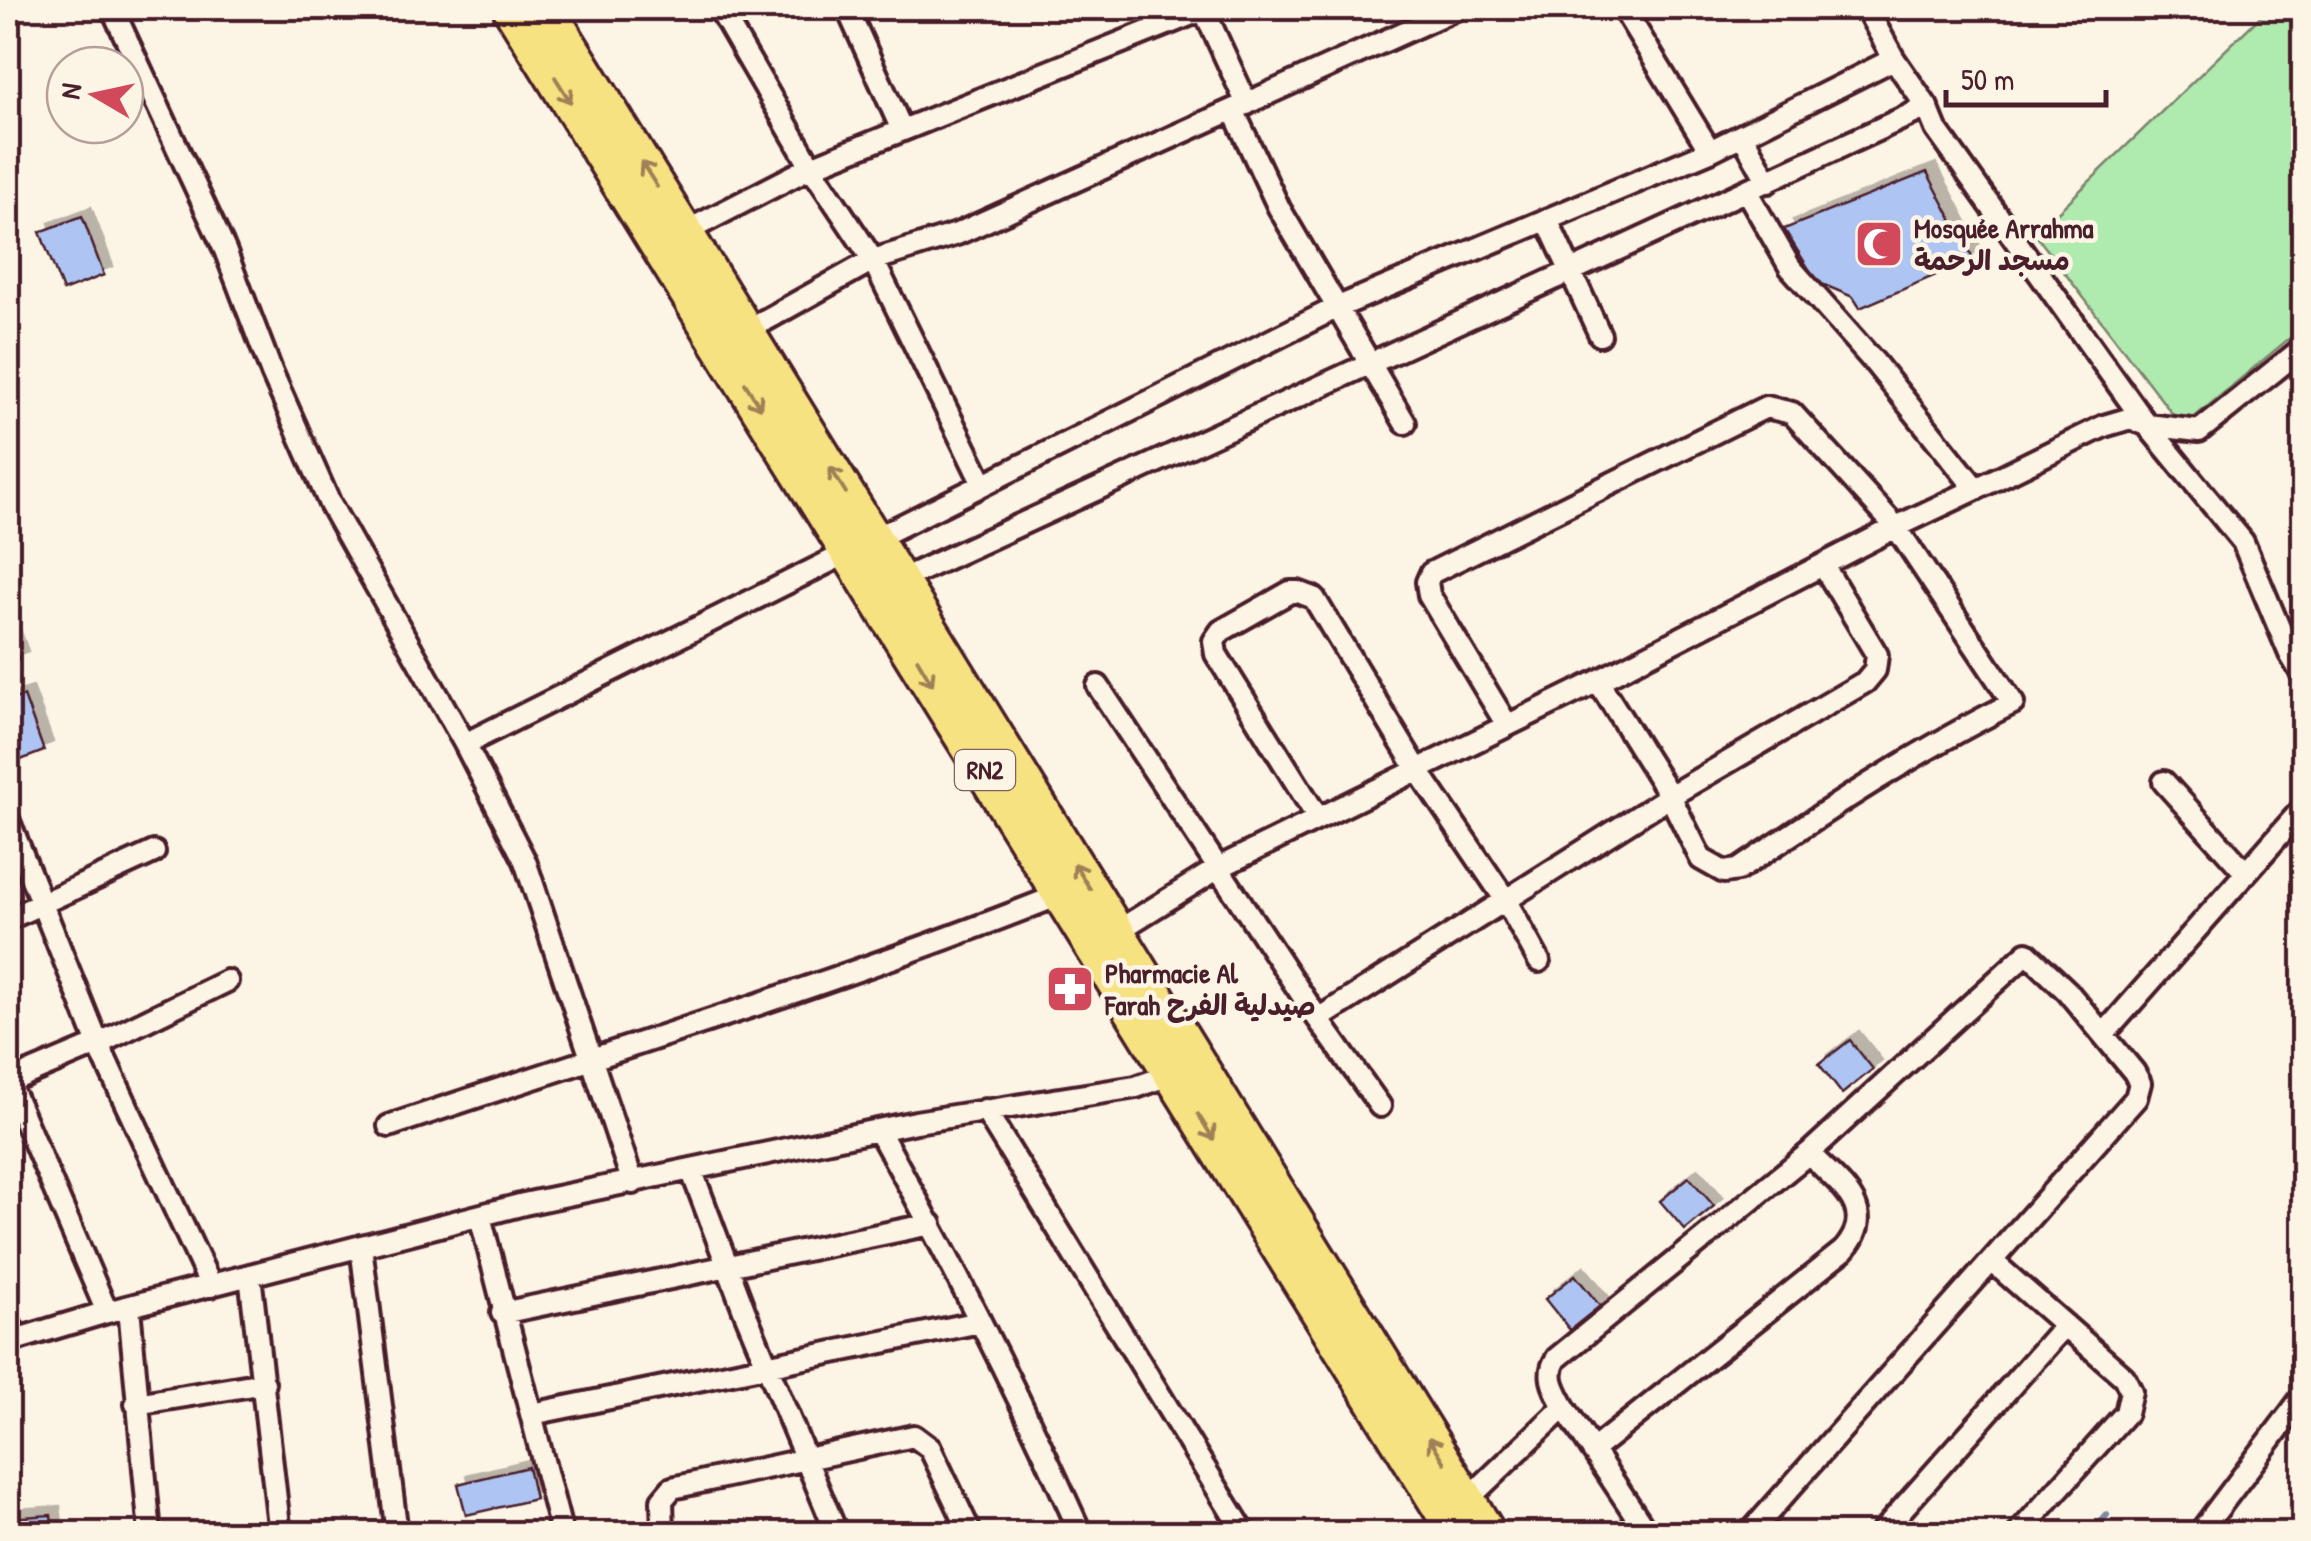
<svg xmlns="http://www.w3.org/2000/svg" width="2311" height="1541" font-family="'Patrick Hand','Playpen Sans Arabic',sans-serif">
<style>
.green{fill:#afeaaf;stroke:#7c846d;stroke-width:2.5}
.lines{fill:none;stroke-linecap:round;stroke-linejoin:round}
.stream{stroke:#7b87a5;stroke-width:6}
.building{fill:#aec5f3;stroke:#4a1f2b;stroke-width:2.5;filter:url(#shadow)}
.street-casing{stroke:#4a1f2b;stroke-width:28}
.highway-casing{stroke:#4a1f2b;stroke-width:42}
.street{stroke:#fcf5e5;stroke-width:20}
.highway{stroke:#f7e281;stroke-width:35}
.oneway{stroke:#a08056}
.labels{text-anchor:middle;stroke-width:9;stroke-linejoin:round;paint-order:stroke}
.shield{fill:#fcf5e5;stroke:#7f5f63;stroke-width:2.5}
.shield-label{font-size:25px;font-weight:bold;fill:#4a1f2b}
.poi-label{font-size:28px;font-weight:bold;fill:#4a1f2b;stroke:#fcf5e5;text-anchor:start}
</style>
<defs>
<filter id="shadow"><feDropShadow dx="9" dy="-9" stdDeviation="0" flood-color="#0004"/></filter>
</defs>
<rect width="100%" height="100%" fill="#fcf5e5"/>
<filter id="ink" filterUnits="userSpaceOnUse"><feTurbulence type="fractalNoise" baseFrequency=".01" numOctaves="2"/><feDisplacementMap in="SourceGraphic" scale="20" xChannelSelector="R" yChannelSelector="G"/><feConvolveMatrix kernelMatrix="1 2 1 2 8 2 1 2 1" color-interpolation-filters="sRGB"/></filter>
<g filter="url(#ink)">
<path class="green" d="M2269,8h34v319l-112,93 -11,4 -145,-190z"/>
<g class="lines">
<path class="stream" d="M2090,1534l17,-19"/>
</g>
<path class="building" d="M1927,172l46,87 -113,49 -7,-11 -36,-15 -33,-53z
M82,216l22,59 -41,16 -23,-59z
M8,630l11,30 -11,4z
M24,696l20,55 -36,14v-64z
M1850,1040l23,29 -31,25 -23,-30z
M1689,1177l25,29 -29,24 -25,-29z
M1575,1275l25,31 -30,24 -25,-31z
M528,1467l7,32 -69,16 -8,-31z
M51,1515l2,19h-43l-1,-16z"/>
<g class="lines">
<g class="street-casing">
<path id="street" d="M112,8l113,242 47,123 58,131 135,240 60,117 108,322
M719,8l92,159 62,93 110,224
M847,8l55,122
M1203,8l44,96
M1623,8l87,143
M1894,59l33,48 9,22 211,296 96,117 47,112 14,23
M1233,110l46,98 126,215
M1742,135l26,47
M1547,220l53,115
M685,232l126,-65 396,-159
M737,336l136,-76 84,-26 501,-226
M1976,489l128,-63 27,-8 16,7 52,6 105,-84
M900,580l1027,-473
M1098,686l220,333 62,87
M1507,725l-78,-130 -2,-13 4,-9 335,-166 26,6 104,114 117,176c-97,48 -186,107 -275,167l-14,2 -23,-13 -31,-63 -72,-115
M465,744l871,-436 374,-157 184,-92 -28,-51
M2164,782l81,90
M1318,818l-102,-164 -2,-13 7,-10 69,-39h8l16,6 103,171 88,130 34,62
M8,819l90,225 113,242
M8,919l146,-67
M1108,937l112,-70 378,-186 298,-154 80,-38 -101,-126 -85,-96 -43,-75
M1318,1019l352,-223 195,-114 10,-12 2,-15 -54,-90
M2104,1034l200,-227
M8,1081l99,231
M8,1082l90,-38 129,-63
M985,1110l260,424
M389,1126c225,-76 453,-144 673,-232
M879,1131c73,131 141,265 202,403
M691,1169l53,141 93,224
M480,1216l82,318
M361,1246l36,288
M1993,1262l131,115 7,14 -5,22 -108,121
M250,1275l30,259
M129,1307l21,227
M502,1313l429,-89
M8,1319l9,21
M8,1342l99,-30 417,-108 392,-82 220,-35 42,-15
M136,1404l128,-21
M1564,1407c-9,-17 -19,-32 -7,-49l252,-205 218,-200 40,38 67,81 6,11 -4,15 -387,436
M532,1414l448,-92
M1593,1450l251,-200c36,-42 -6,-66 -35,-97
M1467,1500l97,-93 84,127
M663,1534l-1,-34 10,-12 242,-52 16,12 41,86
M1880,1534l185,-209
M2199,1534l105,-139"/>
</g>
<g class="highway-casing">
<path id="highway" d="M511,8l946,1526
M546,8l942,1526"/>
</g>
<use href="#street" class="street"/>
<use href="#highway" class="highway"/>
</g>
<defs><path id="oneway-shaft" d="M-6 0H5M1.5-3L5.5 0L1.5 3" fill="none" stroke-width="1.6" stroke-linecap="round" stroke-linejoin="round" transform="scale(2.5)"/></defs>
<g class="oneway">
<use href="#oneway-shaft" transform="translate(563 90) rotate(58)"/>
<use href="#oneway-shaft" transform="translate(649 174) rotate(-122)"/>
<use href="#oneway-shaft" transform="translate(753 396) rotate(58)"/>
<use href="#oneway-shaft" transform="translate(838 480) rotate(-122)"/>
<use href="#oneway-shaft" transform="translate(925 672) rotate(59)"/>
<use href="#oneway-shaft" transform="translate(1082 876) rotate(-122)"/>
<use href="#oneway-shaft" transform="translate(1206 1127) rotate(58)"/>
<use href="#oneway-shaft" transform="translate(1437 1450) rotate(-122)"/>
</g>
</g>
<defs>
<g id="mosque-square" transform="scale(2.5)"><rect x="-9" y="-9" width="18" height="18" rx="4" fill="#d1495b" stroke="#fcf5e5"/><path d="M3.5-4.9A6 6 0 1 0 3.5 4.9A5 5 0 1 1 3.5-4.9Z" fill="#fff"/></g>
<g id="pharmacy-square" transform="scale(2.5)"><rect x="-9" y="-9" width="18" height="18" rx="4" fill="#d1495b" stroke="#fcf5e5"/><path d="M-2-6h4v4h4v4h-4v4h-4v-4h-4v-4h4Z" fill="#fff"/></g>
</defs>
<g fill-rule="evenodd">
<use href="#mosque-square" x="1879" y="244"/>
<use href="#pharmacy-square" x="1070" y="989"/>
</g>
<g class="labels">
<rect class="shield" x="955" y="750" width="60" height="40" rx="8"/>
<g class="shield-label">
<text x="985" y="779">RN2</text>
</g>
<g class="poi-label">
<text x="1914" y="238">Mosquée Arrahma<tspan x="1914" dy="32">مسجد الرحمة</tspan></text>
<text x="1105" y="983">Pharmacie Al<tspan x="1105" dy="32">Farah صيدلية الفرح</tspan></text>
</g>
</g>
<rect width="2311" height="1541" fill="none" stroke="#fcf5e5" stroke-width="40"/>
<rect x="20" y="20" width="2271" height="1501" fill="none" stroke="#4a1f2b" stroke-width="4" filter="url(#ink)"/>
<g transform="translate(95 95) rotate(279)"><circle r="48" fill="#fcf5e5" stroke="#b59f9b" stroke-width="2.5"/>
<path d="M0-8L18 38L0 25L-18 38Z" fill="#d1495b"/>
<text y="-15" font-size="28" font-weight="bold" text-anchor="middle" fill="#4a1f2b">N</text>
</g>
<path d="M1946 90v15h160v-15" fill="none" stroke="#4a1f2b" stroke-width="5"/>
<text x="1961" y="90" font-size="30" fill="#4a1f2b" stroke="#fcf5e5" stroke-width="8" paint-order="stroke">50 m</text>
</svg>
